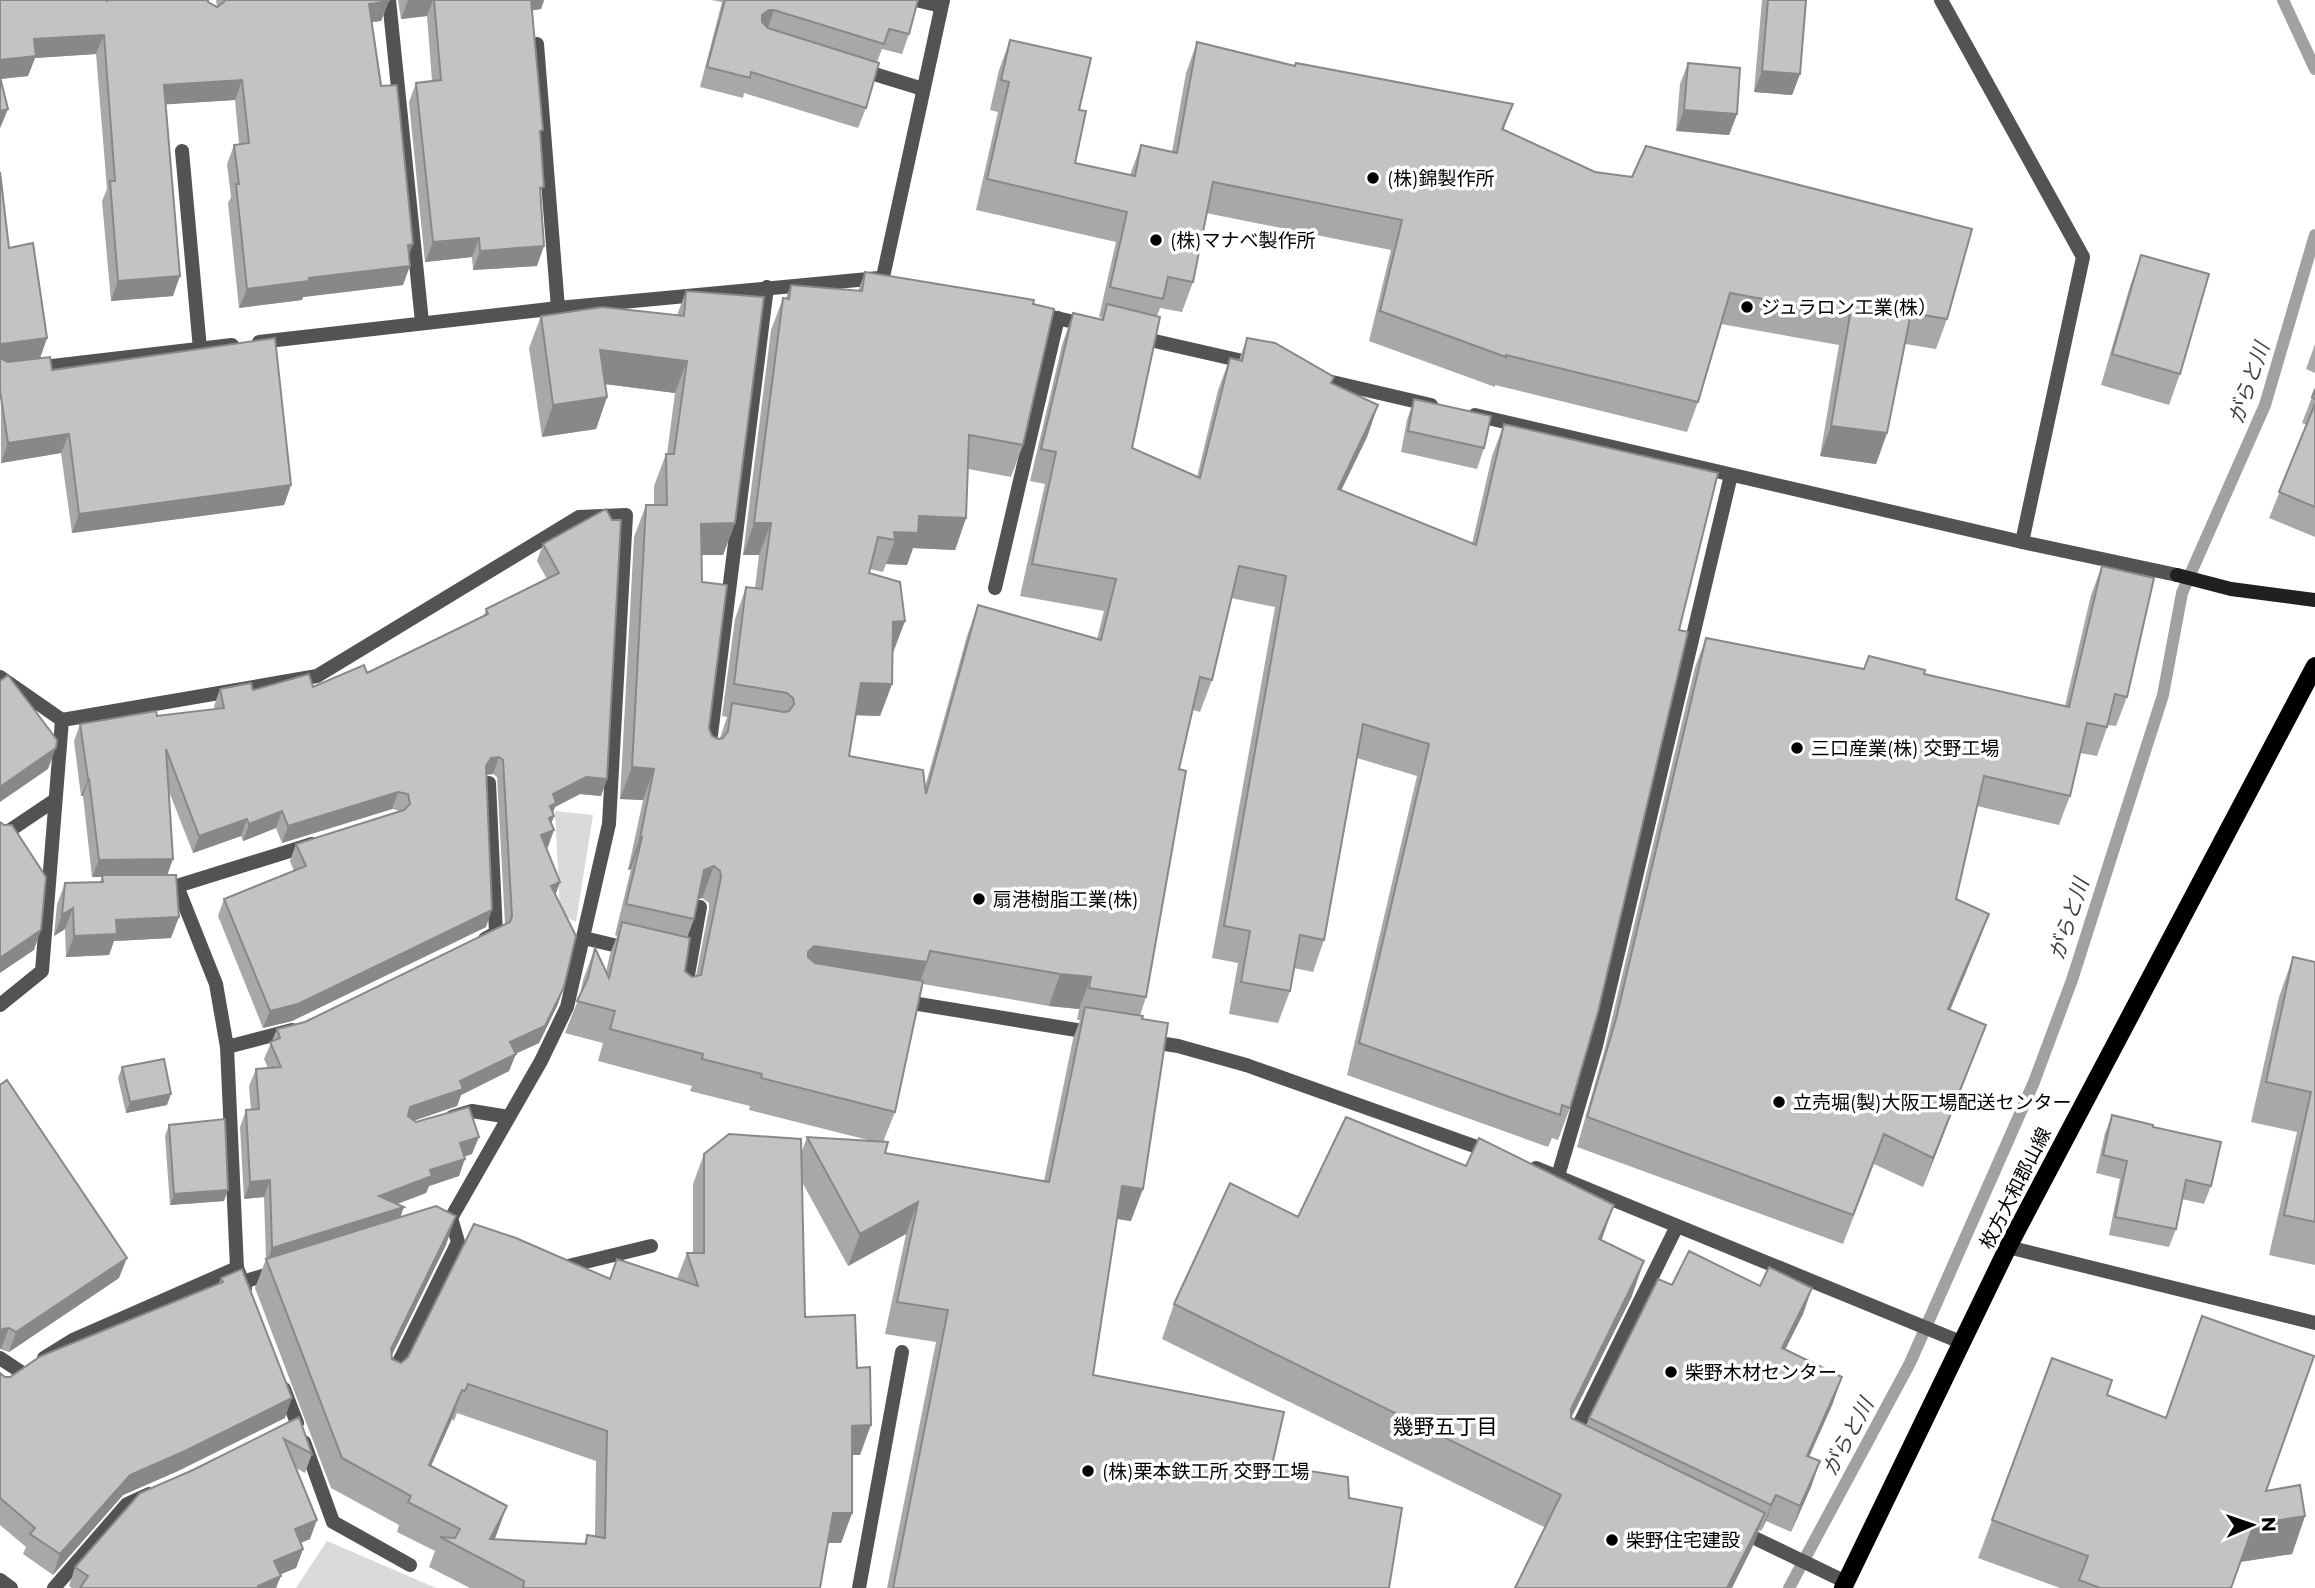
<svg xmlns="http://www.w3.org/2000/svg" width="2315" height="1588" font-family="Montserrat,'Noto Sans JP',sans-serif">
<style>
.green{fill:#dadada}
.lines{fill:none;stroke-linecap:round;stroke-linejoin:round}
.stream{stroke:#a1a1a1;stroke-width:12}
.lane{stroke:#535353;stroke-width:14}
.street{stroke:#535353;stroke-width:14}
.secondary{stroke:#202020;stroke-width:14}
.primary{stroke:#000;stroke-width:18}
.wall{fill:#a8a8a8;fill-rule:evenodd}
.shaded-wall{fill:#888}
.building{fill:#c3c3c3;stroke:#888;stroke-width:2;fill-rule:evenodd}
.poi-dot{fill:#000;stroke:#fff;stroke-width:2.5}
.labels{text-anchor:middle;stroke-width:7;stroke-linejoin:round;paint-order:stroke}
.poi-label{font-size:19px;fill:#000;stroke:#fff;text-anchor:start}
.street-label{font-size:19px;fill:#000;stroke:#fff}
.water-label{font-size:21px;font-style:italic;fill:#424242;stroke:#fff}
.neighbourhood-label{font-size:21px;fill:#000;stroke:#fff}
</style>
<rect width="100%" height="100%" fill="#fff"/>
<path class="green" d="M555,811l38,4 -17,107 -16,-8z
M327,1541l109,47h-140z"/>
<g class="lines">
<path class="stream" d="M2283,0l32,69
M1789,1588l121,-225 124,-281 38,-102 91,-285 19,-102 83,-188 50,-170"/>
<path class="lane" d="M916,0l25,6
M1941,0l142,257 -61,285
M537,44l21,264
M858,69l65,20
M182,151l18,198
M995,588l63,-270
M0,837l55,-37
M485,939l11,-6 -7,-150
M685,992l15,-85
M900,1001l195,32
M1146,1041l32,5 68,19
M227,1047l-11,-63 -39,-98 135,-42
M2008,1247l307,76
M237,1268l-10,-221 65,-17
M0,1358l21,14"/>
<path class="street" d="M389,0l33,322
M883,277l60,-277
M1035,313l52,12
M1137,337l110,25
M259,342l299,-34 321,-30
M0,372l232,-27
M1315,378l116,27
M1475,415l547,127 155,33
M0,677l62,43 -20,251 -42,34
M62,720l255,-44 262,-159 47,-2 -17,309 -42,183 -26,54 -90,157 -13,4
M709,751l58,-464
M584,938l46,11
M1246,1065l245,87
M452,1117l20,-6 37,6
M1536,1168l427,175
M1558,1176l38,-130 135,-571
M560,1268l91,-22
M243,1282l32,-10
M44,1358l29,-18 164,-72 8,20
M391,1378l67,-136 -7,-24
M284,1389l13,34
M1572,1439l105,-213
M304,1442l29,80 77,43
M1740,1531l106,51
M0,1580l11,8
M54,1588l73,-84 22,-10
M859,1588l43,-236"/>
<path class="secondary" d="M2177,575l54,14 84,11"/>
<path class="primary" d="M1843,1588l165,-341 307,-581"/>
</g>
<path class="wall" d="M0,0l107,1v-1h101v2l9,5 -1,-7h173l-8,21 -9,1 37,234 -6,29 -100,12 -1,3 -63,8 -11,-105 3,-6 -4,-33 7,-19 5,-1 -4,-44 -69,4 7,192 -62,5 -9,-100 5,-12 -11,-135 -61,4 -7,18 -28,3 8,30 -8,19z
M398,0h146l-3,9 -9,1 8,127 1,59 -4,70 -64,4 -1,-13 -47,5 -16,-160 7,-19 16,-2 -5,-65 -26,3z
M711,0h207l-9,34 -7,20 -20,-5 -5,13 -11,46 -8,20 -114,-35 -1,5 -43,-11 22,-85z
M1762,0h44l-6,74 -8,21 -38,-3z
M1010,40l69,70 -4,53 55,12 11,-30 31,7 14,-79 11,-31 307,88 91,42 352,147 -11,30 -31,-5 -18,89 -11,31 -56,-8 19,-111 -118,-21 -23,78 -11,30 -192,-47v2l-126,-46 22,-91 -185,-37 -13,69 -11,30 -22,-4 -3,8 -25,132 65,29 21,-87 12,-32 9,2 8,-22 85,45 46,22 -11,32 -26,53 131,54 20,-88 12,-32 175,206 -109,478 -12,32 -6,-2 -4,9 -201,-72 70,-299 -60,-18 -33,182 -11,32 -19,-4 -4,23 -12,32 -49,-9 9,-51 -26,-5 63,-351 -44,-9 -19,82 -12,32 -7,-2 -14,59 -33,228 -6,19 -9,205 -14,-2 -24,156 179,90 77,33 40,90h-502l49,-246 -51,-8 21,-100 -58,32 -46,-84 3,135 55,138h-8v58l-11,30h-13l-8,45h-350l-41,-21 6,-16 -38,-19 2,-7 -68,-37 -76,-200 11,-29 -2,-62 -20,2 -4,-72 6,-17h5l-2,-24 7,-17 12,-1 -4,-9 13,-30 28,-7 200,-98 -8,-147 -4,-3 -7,1v152l-194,94 -29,7 -45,-112 6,-17 70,-28 -4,-10 6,-17 105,-33 -9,-2 -110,34 -6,-15 -33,13 -2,-5 -48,17 -25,-64v86l3,63 -57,3 -5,14 -43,2 -1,-28 -11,7 3,-32 8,-21 35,-1 2,-5h-10l-9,-81h-2l-7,-55 6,-17 135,-15 -1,-3 6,-17 33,1 60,-3 54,-14 117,-57 2,-7 61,-30 -10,-18 6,-17 63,-35 1,270 -6,17 -21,-2 -25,13 -2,6 1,3 -3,8 -3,23 -2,1 14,34 -5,12 3,110 -19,39 -24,11 -6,17 -48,24 -4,11 -44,15 59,33 -8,3 -5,19 -30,10 -3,7 -29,11 4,13 45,28 -54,110v4l9,4 209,-85 67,1 10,-26h6v-69l11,-30 98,-3 5,-14 69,5 -127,-32 1,-4 -60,-15 2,-5 -94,-25 5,-18 -38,-10 15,-38 3,-15 12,-32 11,24 4,-18 7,-18 -2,-1 16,-66 -3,1 15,-70 -23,-1 14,-262 12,-32h8v-19l12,-32h1l8,-61 -70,-9 2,13 -11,32 -54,8 -13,-89 12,-32 136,-1 9,-24 49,232 -12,32h-22l1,27 7,146 3,8 6,3 2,-1 7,-21 -5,-1 13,-97 11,-32 9,1 4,-33h-16l28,-225 12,-32h3l5,-13 67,6 7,-19 158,173 -12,32 -43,-8 -2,49 -11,32 -42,-2 -6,17 -21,-1 -3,8 -13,-3 -1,4 36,48 -13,32v31l-12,32 -25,-1 -6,41 76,31 42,-151 11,-31 119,34 7,-28 -84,-15 25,-112 -15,-3 32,-136 11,-32 28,7 1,-2 -3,-1 17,-75 -140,-32 22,-98 -8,-2 9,-40zM702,898l7,5v6l-13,67 -4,1 -7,-6 2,-33 7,-19 4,-20zM923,984l126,22 30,3 -2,11h3l-7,19 -29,142 -159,-28 -2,-11 12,-30zM457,1413l139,48 -1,75 -8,-1 -3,9 -90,-5 2,-3 -65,-70 21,-47 2,2z
M1688,63l49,51 -8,21 -53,-4 4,-47z
M0,172l9,76 38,90 -7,20 -29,4 41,8 239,115 -7,20 -212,28 -11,-80 -60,10z
M2141,255l39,119 -11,31 -68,-20 29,-99z
M2315,344v29l-9,-4z
M2315,389v148l-46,-19 38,-93 -5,-2z
M1414,399l70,49 -7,21 -76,-17 6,-32z
M2102,566l25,131 -11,29 -8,-1 -11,31 -17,-3 -10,43 -11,29 -82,-19 -21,93 33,15 -11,29 -28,67 36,15 -63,162 -49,-23 -31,80 -266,-97 28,-99 90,-381 11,-29 158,31 60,5 141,32 26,-111z
M2293,957l22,5v303l-46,-10 28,-123 -46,-10 28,-125z
M122,1067l45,38 -41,8 -8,-35z
M0,1085l119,193 -110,74 -9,-3z
M2112,1115l41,12 58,59 -7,18 -22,-5 -6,30 -7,18 -60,-12 11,-56 -24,-6 9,-40z
M169,1125l55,76 -54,4 -5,-69z
M1601,1240l31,56 -61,122 15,8 3,-8 83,-133 88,1 52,2 -9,26 -18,35 48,54 -24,54 11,4 -9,26 -20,45 -25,-11 -5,10 -2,-1 -7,18 -208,-21 -382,-188 12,-35z
M221,1278l64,140 -107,53 -55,24 -70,80 -30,-21 3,-7 -26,-22v-152l5,4h5l209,-94z
M2052,1358l55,37 159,96 39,25 -13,38 -52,8 -9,26h-171l-82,-30z
M299,1417l13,37 -7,19 -9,-5 14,71 -9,4 2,6 -7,19 -16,6 -4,14h-204l-3,-2 6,-19 118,-97z"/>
<path class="shaded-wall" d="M408,0h25l-6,16 -26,3z
M528,0h16l-3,9 -18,3z
M389,1l-8,20 -19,2 7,-19z
M769,10h5l-7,20h-6l1,-15z
M104,35l-8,19 -61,4 -7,18 -28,3v-19l34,-21z
M1762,71l38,3 -8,21 -38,-3z
M242,80l-7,20 -78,5 7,-20z
M1513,104l-11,30v-5z
M8,109l-8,19v-17z
M1684,110l53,4 -8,21 -53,-4z
M479,238l-7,19 -47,5 8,-20z
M413,244l-7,20 2,-19z
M544,246l-7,20 -64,4 7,-19z
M410,266l-7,19 -100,12 -1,3 -63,8 8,-19 62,-11z
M180,276l-7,20 -62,5 7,-20z
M47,338l-7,20 -40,5v-16l2,-3z
M600,350l87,11 -12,32 -86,-11z
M607,397l-11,32 -54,8 11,-32z
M1378,405l-11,32 -40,83 11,-31z
M1831,426l56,7 -11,31 -56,-8z
M69,434l-8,19 -60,10 7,-20z
M291,485l-7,20 -212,28 7,-19z
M919,516l47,2 -11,32 -42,-2 -6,17 -21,-1 9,-24 -1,-8z
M735,523l-12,32h-33l11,-31z
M754,523h17l-12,32h-16z
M905,621l-12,32 -12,1 12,-32z
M861,683l31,1 -12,32 -31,-1z
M56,748l-8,21 -48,33v-15z
M499,757l-6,17 -9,1 2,-9 5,-8z
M632,767l22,2 -11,31 -23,-1z
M586,777l21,2 -6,17 -21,-2 -25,13 -4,10 3,-1 -6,16 6,-2 -6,17 -13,5 18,-58z
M88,779h1l-6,17h-2z
M398,792l-6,17 -110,34 6,-17z
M282,811l-6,17 -33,13 6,-17z
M247,819l-6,17 -48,17 6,-17z
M642,837l-11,32 -3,1 12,-32z
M173,859l-6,17 -75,1 7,-17z
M714,866l-12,32 -10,3 12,-31z
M560,882l-6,17 -3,-13z
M73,908l-8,21 -11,7 8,-21z
M492,910l-6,17 -194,94 -29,7 7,-17z
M1989,914l-11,29 -40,96 10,-30z
M179,917l-8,21 -57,3 -5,14 -43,2 8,-21 42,-16z
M41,930l-7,20 -34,23v-15z
M814,946l113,16 -11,32 -114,-17 6,-25z
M1060,974l31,3 -12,32 -30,-3z
M564,987l-6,17 -19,39 -35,16 6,-17z
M1986,1025l-11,29 -52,133 10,-29z
M516,1054l-7,17 -48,24 -4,11 -53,18 6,-17 50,-26z
M171,1094l-4,11 -41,8 4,-11z
M479,1137l-7,17 -19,6 7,-17z
M465,1159l-6,17 -30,10 -3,7 -53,20 6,-17 51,-26z
M270,1180l-6,17 -20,2 6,-17z
M1122,1186l21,3 -12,32 -20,-3z
M228,1190l-4,11 -54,4 4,-11z
M918,1202l-12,32 -58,32 12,-32z
M1614,1205l-12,34 -16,35 13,-35z
M404,1207l-6,17 -131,38 5,-14z
M456,1216l-10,29 -66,134 11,-30z
M127,1258l-8,20 -110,74 7,-20z
M1644,1261l-12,35 -74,148 13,-35z
M1812,1288l-9,26 -30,60 9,-26z
M9,1328l-8,21h-1v-16l3,-4z
M1842,1377l-9,26 -35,78 9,-25z
M462,1390l-10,29 -34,76 11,-30z
M292,1398l-7,20 -107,53 -55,24 -70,80 7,-21 70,-79z
M871,1425l-11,30h-19l11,-29z
M1820,1461l-9,26 -20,45 9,-26z
M1776,1495l-10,26 -5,10 10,-26z
M507,1506l-11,30 -12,24 6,-21z
M833,1513h19l-11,30h-19z
M1765,1513l-13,35 -20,40h-5z
M2305,1516l-13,38 -52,8 14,-38z
M317,1520l-7,19 -22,9 7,-19z
M303,1549l-7,19 -29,12 7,-19z
M281,1576l-5,12h-18v-2z"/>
<path class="building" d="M0,0h106l1,1 2,-1h99v2l9,5 7,-5v-2h165v1l-20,3 12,82 16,-1 16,159 -5,1 2,21 -101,12v3l-62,8 -11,-105h3l-5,-39 15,-2 -7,-63 -78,5 16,191 -62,5 -8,-100h5l-11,-146 -70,4 2,17 -36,4z
M434,0h97l12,130 -3,1 4,56 -4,1 4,58 -64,5 -1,-13 -46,4 -17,-159 25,-3z
M725,0h193l-9,34 -20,-5 -5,15 -110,-34h-5l-7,5v7l6,6 111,35 -13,45 -115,-36 -1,6 -43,-11z
M1768,0h38l-6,74 -38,-3z
M1010,40l81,18 -12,52 7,1 -11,52 60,13 6,-31 36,8 20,-111 98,24 1,-3 217,41 -11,25 93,43 37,5 14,-31 326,83 -25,90 -36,-6 -24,120 -56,-7 19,-111 -120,-22 -32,109 -192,-47v2l-126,-46 22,-91 -189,-38 -20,100 -25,-5 -5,22 -53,-12 17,-75 -140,-33 22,-97 -8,-2z
M1688,63l52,5 -3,46 -53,-4z
M0,77l8,32 -8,2z
M0,172l9,76 24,-5 14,95 -45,6 -2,3z
M2141,255l68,19 -29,100 -68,-20z
M865,272l169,28 -1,4 21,5 -31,136 -54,-10 -3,83 -47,-2 -1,17 -24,-1 1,8 -17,-3 -9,36 31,9 5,39 -12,1 -1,62 -31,-1 -12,73 74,14 3,24 52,-189 123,35 15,-61 -84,-15 24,-112 -15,-3 32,-136 30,7 4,-16 53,13 -28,131 68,30 30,-120 12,3 5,-23 28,5 59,34 -3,6 47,22 -40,84 138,56 28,-121 214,49 -39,157 9,2 -90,380 -28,96 -8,-3 -2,10 -201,-72 70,-299 -66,-20 -39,216 -24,-5 -10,56 -49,-9 9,-51 -26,-5 62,-350 -47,-10 -27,114 -12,-3 -21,92 7,2 -40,226 -57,-9 2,-11 -31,-3 -130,-23 -3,11 -113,-16 -6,6v5l7,6 108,18 -28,131 -134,-34 1,-4 -60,-15 1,-5 -93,-25 5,-18 -38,-10 11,-23 7,-30 14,30 13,-56 68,16 -5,33 7,6 9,-2 20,-98 -1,-6 -6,-5 -10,4 -10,49 -68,-15 16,-67 -2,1 14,-69 -22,-2 14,-262h21l-1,-51h8l13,-93 -87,-11 7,47 -54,8 -12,-89 61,-9 82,9 2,-25 78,6 -29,226 -34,1 1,58 25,3 -18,143 3,8 6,3 5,-1 5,-7 4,-28 52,9 5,-1 5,-7 -1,-6 -6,-5 -53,-9 12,-97 16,2 9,-66h-17l29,-225 6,1 2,-14 71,6z
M275,338l16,147 -212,29 -10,-80 -61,9 -8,-52v-33l8,4 42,-5 2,13z
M2315,389v10l-3,-2z
M1414,399l77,17 -7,32 -76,-17z
M2315,404v103l-36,-15z
M606,509l6,11h9l-14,259 -21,-2 -33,17 3,9 -6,3 4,10 -5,2 5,12 -13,5 19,47 -9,4 25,50 -12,51 -19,39 -35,16 6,12 -56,27 3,8 -53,18 -2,9 8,6 53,-15 10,30 -19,6 5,16 -35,11 2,6 -53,20 25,11 -132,41 -2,-68 -20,2 -4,-72 13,-1 -3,-40 25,-2 -11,-25 10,-4 -3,-9 28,-7 205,-100 2,-6 -9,-156 -4,-3 -8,1 -5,8 6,144 -194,94 -28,7 -46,-112 82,-33 -10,-22 108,-34 6,-6 -2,-10 -10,-2 -110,34 -6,-15 -33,13 -2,-5 -48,17 -33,-87 7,110 -74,1 -10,-81h-1l-8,-55 76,-13 1,5 67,-8 -4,-19 31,-6 2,7 56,-16 4,13 51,-22 3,8 121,-59 -2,-5 73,-36 -16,-29z
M2102,566l52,12 -27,119 -12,-3 -8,33 -20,-4 -17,73 -86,-20 -28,123 33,15 -41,95 38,16 -53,133 -49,-24 -31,81 -266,-98 29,-98 90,-381 158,31 5,-13 56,14 -1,4 145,33z
M8,675l49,65 -1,8 -56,39v-106z
M0,822l4,3h8l34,52 -5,53 -41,28z
M102,875h74l3,42 -63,3 1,14 -43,2 -1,-28 -11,7 3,-32 38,-1z
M2293,957l22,5v260l-31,-7 27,-123 -45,-10z
M1085,1007l58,9 -1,3 26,4 -25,166 -21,-3 -29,189 191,37 -12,53 76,12 1,21 53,10 -13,80h-496l55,-278 -51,-8 21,-100 -58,32 -53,-97 81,5 -3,11 164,29z
M164,1059l7,35 -41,8 -8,-35z
M7,1080l120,178 -111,74 -7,-4 -6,1 -3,4v-248z
M2112,1115l41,10v2l68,15 -10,44 -25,-6 -10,49 -61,-12 12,-56 -24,-6z
M1346,1117l120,49 13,-28 135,67 -15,34 45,22 -73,148v9l194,95 -38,75h-212l46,-93 -387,-191 56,-121 68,34z
M225,1119l3,71 -54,4 -5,-69z
M729,1134l72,5 4,178 50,-2 2,53 13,-1 1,58 -19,1v87h-19l-13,75h-297l1,-7 -84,-44 15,1 5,-9 -52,-27 3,-6 -69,-38 -76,-199 170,-53 20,10 -65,133 1,10 9,4 7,-6 66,-133 42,14 94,41 7,-20 81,27 -11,-33h17v-99zM468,1384l139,47 -2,107 -18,-3 -1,9 -96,-5 17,-33 -78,-41 33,-75 3,1z
M1689,1251l71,35 9,-19 43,21 -30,60 60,29 -35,79 13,5 -20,45 -24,-11 -5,10 -182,-87 69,-139 14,6z
M242,1269l50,129 -107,53 -55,24 -70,79 -30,-20 5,-6 -35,-30v-125l5,4h5l31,-21 182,-74 -2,-4z
M2202,1316l112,40 -48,135 34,-6 5,31 -51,8 -23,64h-131l-21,-8 9,-24 -96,-36 60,-162 60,22 -5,15 59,23z
M299,1417l13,37 -28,-15 33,81 -22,9 8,20 -29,12 7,15 -23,10 1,2h-179l8,-12 -13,-9 65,-74 53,-23z"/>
<g class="poi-dot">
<circle cx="1373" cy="178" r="7"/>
<circle cx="1156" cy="240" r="7"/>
<circle cx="1747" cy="307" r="7"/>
<circle cx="1797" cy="748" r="7"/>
<circle cx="979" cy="899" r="7"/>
<circle cx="1779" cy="1102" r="7"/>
<circle cx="1671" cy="1372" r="7"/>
<circle cx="1088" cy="1471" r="7"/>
<circle cx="1612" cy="1540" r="7"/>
</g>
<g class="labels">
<g class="poi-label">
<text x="1387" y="185">(株)錦製作所</text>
<text x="1170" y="247">(株)マナべ製作所</text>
<text x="1761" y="314">ジュラロン工業(株）</text>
<text x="1811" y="755">三口産業(株) 交野工場</text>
<text x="993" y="906">扇港樹脂工業(株)</text>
<text x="1793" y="1109">立売堀(製)大阪工場配送センター</text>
<text x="1685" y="1379">柴野木材センター</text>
<text x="1102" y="1478">(株)栗本鉄工所 交野工場</text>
<text x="1626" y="1547">柴野住宅建設</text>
</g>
<g class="street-label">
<text transform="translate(2015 1188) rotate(-63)" y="7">枚方大和郡山線</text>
</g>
<g class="water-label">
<text transform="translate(2249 383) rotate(-71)" y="7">がらと川</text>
<text transform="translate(2069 919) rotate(-72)" y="7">がらと川</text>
<text transform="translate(1848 1437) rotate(-62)" y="7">がらと川</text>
</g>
<g class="neighbourhood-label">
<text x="1445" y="1434">幾野五丁目</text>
</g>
</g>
<g transform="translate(2252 1525) rotate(88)" stroke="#ffffff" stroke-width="5" paint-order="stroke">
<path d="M0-5L12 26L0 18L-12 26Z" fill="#000000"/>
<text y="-10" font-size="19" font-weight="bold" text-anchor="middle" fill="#000000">N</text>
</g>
</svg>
